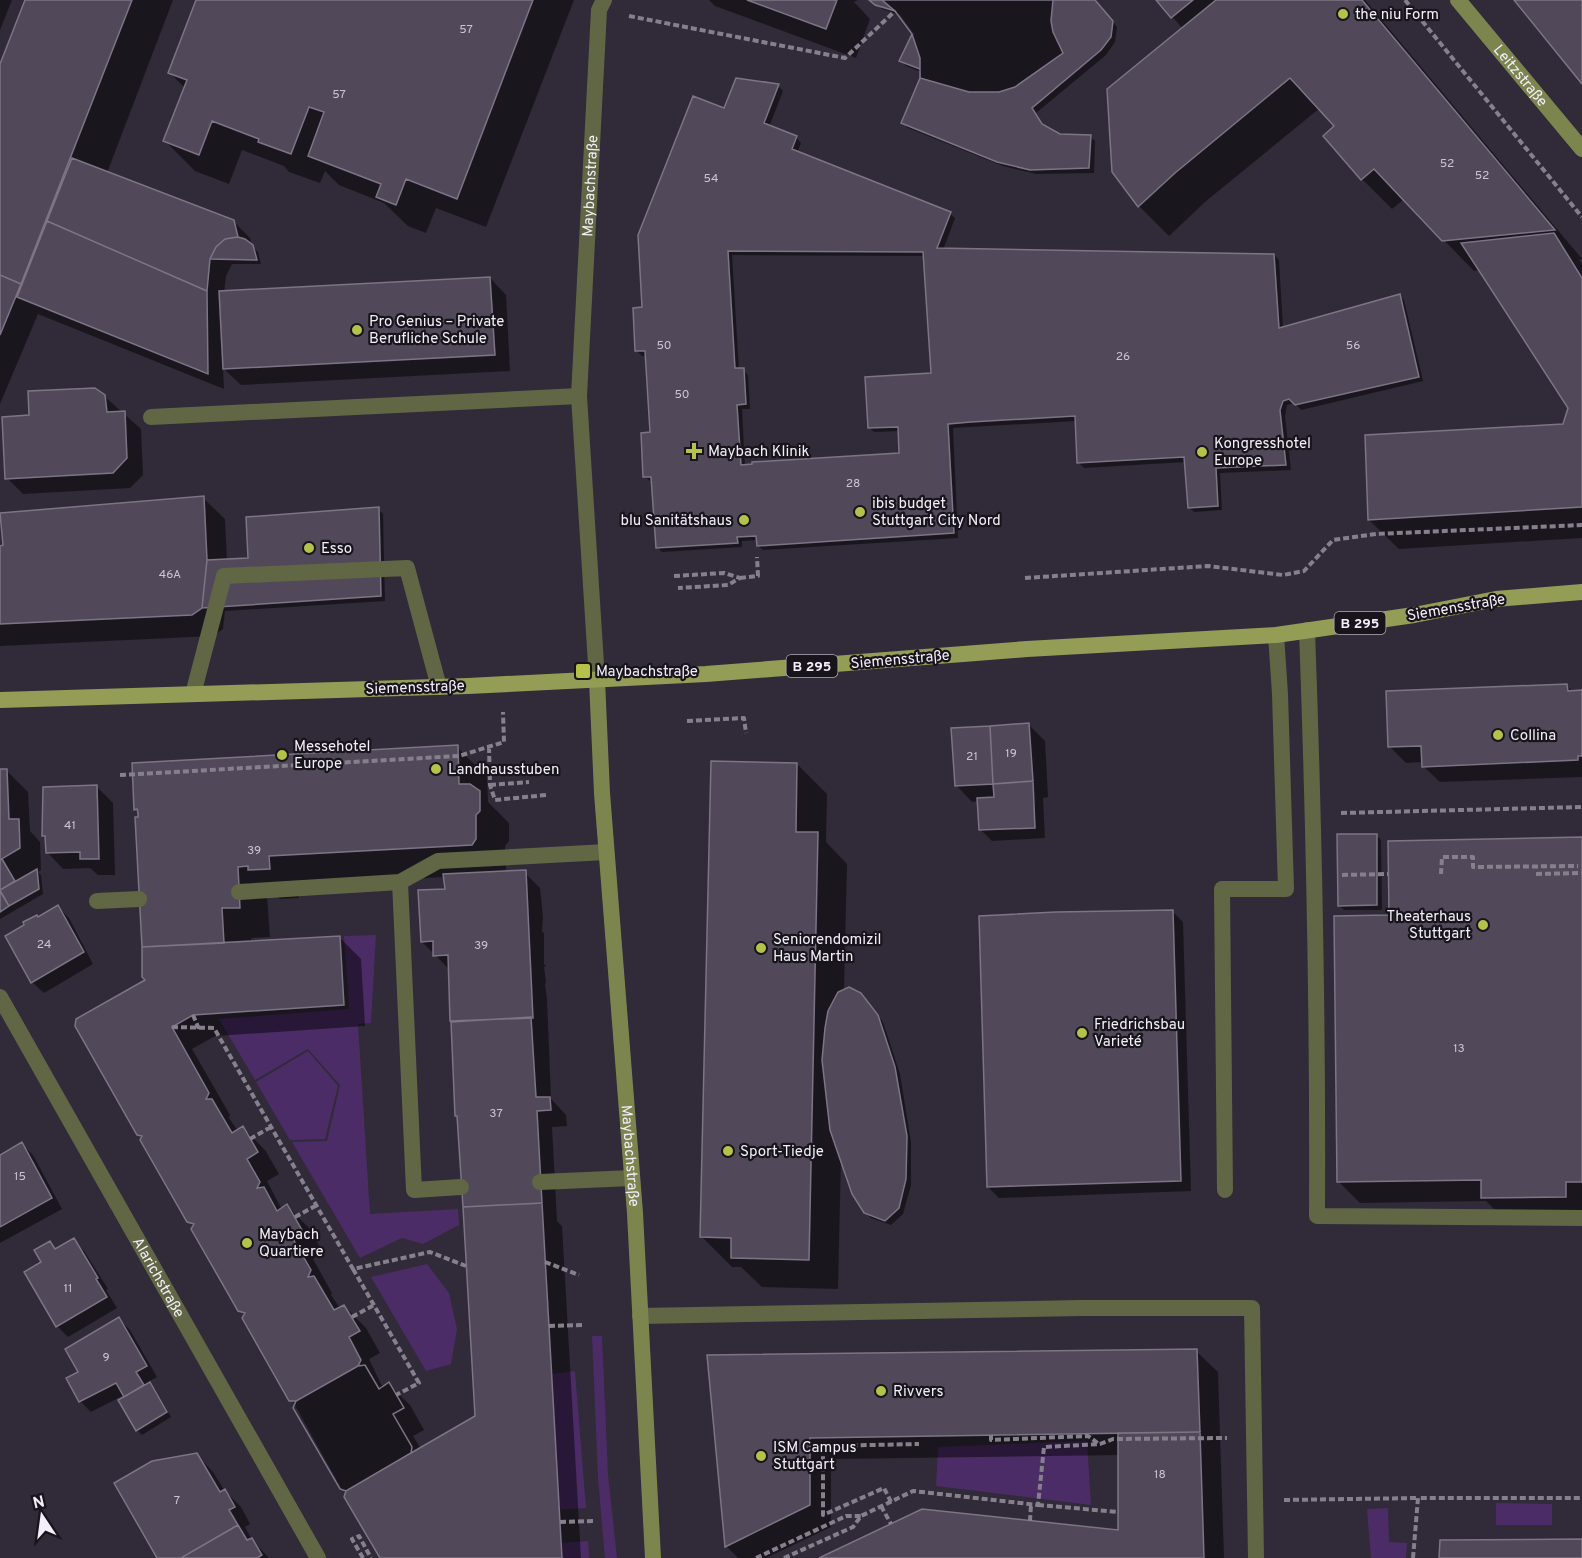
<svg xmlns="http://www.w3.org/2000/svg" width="1582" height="1558" font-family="Overpass,sans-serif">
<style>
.green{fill:#4c2c66}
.shadow{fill:#0007;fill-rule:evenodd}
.building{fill:#514959;stroke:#7d7486;stroke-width:1.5;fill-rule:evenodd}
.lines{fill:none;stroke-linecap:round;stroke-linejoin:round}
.path{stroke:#86808d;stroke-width:4;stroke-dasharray:6 3;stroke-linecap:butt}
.service{stroke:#616645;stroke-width:16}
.pedestrian{stroke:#616645;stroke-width:16}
.minor{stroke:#616645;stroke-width:16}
.tertiary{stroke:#616645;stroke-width:16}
.secondary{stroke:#7d854f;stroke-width:16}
.primary{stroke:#939d56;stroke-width:16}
.poi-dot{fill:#b4c24a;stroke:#17141b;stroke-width:2}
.labels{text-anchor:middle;stroke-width:4.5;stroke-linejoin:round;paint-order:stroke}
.number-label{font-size:12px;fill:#cac5d1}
.shield{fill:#17141b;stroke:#b1adb6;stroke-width:1.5}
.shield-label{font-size:14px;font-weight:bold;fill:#f3eef9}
.poi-label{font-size:15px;fill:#f3eef9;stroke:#17141b;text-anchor:start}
.street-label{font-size:15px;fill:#f3eef9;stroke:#17141b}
</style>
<rect width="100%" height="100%" fill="#312a39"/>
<path class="green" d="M376,935l-5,88 -13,1 12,190 88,-5 1,16 -36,19 -21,-6 -42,20 -68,-116 35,-1 13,-56 -32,-36 -53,31 -36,-61 130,-10 -5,-73z
M308,1051l30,35 -13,53 -35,1 -34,-58z
M427,1264l22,29 8,36 -6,35 -25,7 -55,-94z
M592,1336h10l6,139 9,83h-12l-7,-80z
M575,1371l11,137 -26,2 -8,-136z
M1087,1441l4,64 -155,-19 2,-39z
M1496,1503l56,1v21h-56z
M1388,1508l1,34 18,1 -1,15h-35l-4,-49z
M588,1541l1,17h-27l-1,-15z"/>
<path class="shadow" d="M0,0h12l-12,30z
M27,0h146l-66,173 126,48 17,17 2,8 6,6 3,12h-29l-6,12 -2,17 266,-15 16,17 4,76 -269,14 -18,-17 1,21 -186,-75 -38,90v-336z
M198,0h376l-88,227 -50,-19 -10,25 -18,-7 -24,-23 -45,-18 -14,-14 -5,12 -31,-11 -5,-6 -42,-16 -13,34 -34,-13 -30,-30 20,-53 -15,-15z
M709,0h149l-4,2 16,17 -14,39 -141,-52z
M870,0h225l22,27 -2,15 -9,13 -70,58 8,14 15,9h31l5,5 -1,32 -58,1 -33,-8 -95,-38 -5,-5 18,-45v-6l-15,-6 -5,-5 13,-27 -14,-19 -18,-6z
M1158,0h207l217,259 -3,1 3,4v274l-183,11 -30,-29 195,-95 6,-17 -90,-138 -6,1 -70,-72 -12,10 -30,-30 -25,-53 -17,-18 -115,94 -36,34 -30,-30 -26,-35 70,-142z
M737,80l41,6 5,5 -14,36 27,10 5,6 -4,10 153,60 5,5 -12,32 331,5 5,5 4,68 116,-33 5,5 19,81 -122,29 -6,-7 -8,2 -2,11 6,54 -71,3 2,37 -28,2 -5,-5 -3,-45 -102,6 -5,-5 -3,-42 -123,7 5,110 -195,12 -5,-5v-5l-16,1v6l-80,5 -5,-5 -4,-66h-3l-6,-5 7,-42 -4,-78h-5l-5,-5 7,-43zM732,255l193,1 7,118 -63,53 5,5 26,-1 1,23 -156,13 -3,-58h8l-2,-34 -5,-5h-4z
M104,396l37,33 2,46 -13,13 -107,6 -16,-16 24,-61z
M203,498l22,21 2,42 23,-1 128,-51 5,5 2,87 -160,10 -2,18 -10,7 -213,10v-99h4l-4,-33z
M1567,686l6,6h9v85l-142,5 -17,-16v-4l-17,1 -16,-16z
M1029,725l16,16 3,56 -5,1 2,40 -53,3 -11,-11 -2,-29 -7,1 -16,-17z
M457,747l30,30 1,25 21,21v18l-4,5 1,23 -3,3h21l16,16 3,29 -1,15 2,1v31l2,2 -2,1 2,15 -1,3 2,14 4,100 15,16 1,11 -15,1 5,94 5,5 19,332h-201l-33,-64 -6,-6 -96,-172 -5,-5 -46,-84 -6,-6 -49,-87 8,-153 -8,-169 -3,-3zM445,877l1,14 -24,51 27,27 3,23 25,424 -56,33 -8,-13 11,-6 -14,-25 -22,-21 -4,3 -3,-3 -12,-25 11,-6 -14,-25 -22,-22 -4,2 -9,-13 1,-2 -19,-34 10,-7 -15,-25 -21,-21 -4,3 -3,-3 -13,-25 12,-7 -14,-24 -22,-22 -5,3 -9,-13 1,-3 -38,-66 23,-13 150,-10 -4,-67 -21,-21 -88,5 -1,-5 19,-1 -3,-41h9l4,3 19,-1 -1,-13z
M797,764l30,30 -1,48 21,22 -3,126 22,10 17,22 17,52 11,68v43l-8,29 -12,11 -20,-7 -6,-6 -24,-55 -3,132 -76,-2 -21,-20h-9l-30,-30z
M6,770l22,22 2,39 10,11 1,28 -3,2 3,3 2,19 -43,25v-148z
M97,787l16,16 2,72h-17l-8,-7 -27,1 -16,-17 -1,-13 -3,-3z
M1376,835l5,5 1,70h-38l-5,-5z
M1582,839v379l-78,1 -18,-18 -126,2 -21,-21 51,-266z
M58,907l11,11 24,46 -49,29 -11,-10 -26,-46z
M1172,911l11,11 8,269 -192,7 -11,-11z
M22,1144l11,11 29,54 -62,34v-86z
M73,1240l11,11 24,38 -2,1 11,18 -49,29 -11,-11 -7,-83 7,7z
M119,1319l11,11 27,47 -9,5 7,7 16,28 -29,18 -5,-5 -11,-36 -35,18 -11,-11 -12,-22 12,-7z
M1196,1351l22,21 6,186h-401l297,-26v-77l-289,4v68l-65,31h-28l-12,-12 -17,-190z
M197,1455l16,17 11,18 17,17 9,17 -5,3 7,13 17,18h-110z"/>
<path class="building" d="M25,0h107l-111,284 -21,-9v-211z
M196,0h337l-76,199 -51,-20 -10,26 -20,-8 5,-13 -73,-28 16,-44 -15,-5 -18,47 -33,-12 1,-3 -47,-18 -13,34 -36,-14 24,-61 -19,-7z
M747,0h90l-11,29z
M869,0h226l18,21 -2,16 -10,13 -69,58 10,16 18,10 31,1 -2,33 -59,2 -33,-8 -96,-39 19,-45v-9l-21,-8 13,-27 -17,-23 -20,-6z
M882,0h171l-2,21 2,11 10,21 -48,34 -16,5h-30l-49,-14v-20l-8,-24 -17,-23z
M1156,0h37l-22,18z
M1216,0h146l193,230 -113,11 -68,-72 -13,11 -38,-44 11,-10 -44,-48 -115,95 -37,34 -26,-35 -5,-83z
M1514,0h68v84z
M736,78l43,6 -15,39 33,13 -5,13 159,63 -14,36 337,6 5,74 121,-34 19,83 -124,28 -6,-6 -6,2 -3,9 6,55 -70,3 2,38 -30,2 -4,-51 -107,6 -2,-47 -104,6 -23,2 6,109 -197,13 -1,-10 -19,1 1,6 -82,5 -5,-71h-8l-2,-44 9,-1 -5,-81h-10l-2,-43 9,-1 -4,-72 55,-139 31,12zM728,251l195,1 8,121 -66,4 3,51 30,-1 1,26 -147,9v2l-11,1 -4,-60 9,-1 -2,-36h-9z
M72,158l162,62 4,17 -13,2 -9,8 -6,12 -3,32 -160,-70z
M47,221l160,70 1,83 -191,-77z
M1554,233l28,45v229l-214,13 -3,-85 198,-11 5,-16 -107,-165z
M238,237l7,2 8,6 4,15 -47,-1 6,-12 9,-8z
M0,275l21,9 -21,51z
M490,277l5,78 -272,14 -4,-78z
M95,388l10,7 2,17 18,-1 2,47 -14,15 -108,6 -3,-62 27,-2 -1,-24z
M204,496l3,64 -5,48 -10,7 -192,9v-78l3,-1 -3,-32z
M379,507l2,89 -179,12 5,-48 41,-2 -2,-41z
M1567,684l1,7 14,-1v66h-4v4l-156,7 -1,-21 -33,1 -2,-56z
M1029,723l4,58 -40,3 -3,-58z
M990,726l3,58 -38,2 -4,-58z
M458,745l1,39h11l10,7v20l-4,4v24l-4,6 -203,11 1,13 -22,1v-4l-10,1 2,41h-18l2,35 -82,4 -7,-130h3v-4l-1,-4 -3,1 -2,-47z
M711,761l86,2 -1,69h22l-9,428 -78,-2v-20l-31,-1z
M0,769h7l2,50h10l1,29 -20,12z
M1033,781l2,47 -56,2 -2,-32 17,-1 -1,-13z
M97,785l2,74h-19v-7l-34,1 -1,-17h-3l1,-49z
M1337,834h40v71l-39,1z
M1582,837v345h-16v15l-85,1v-18l-144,2 -3,-266 55,-1 -1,-74z
M2,859l13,22 -15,9v-30z
M37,869l2,20 -30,17 -9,-16z
M526,870l7,148 -83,3 -2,-66 -15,1v-15l-12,1 -3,-52 27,-1 -2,-15z
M0,891l9,15 -9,6z
M58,905l26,47 -53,31 -26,-47 19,-11 -1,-3 14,-7 1,2z
M1173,910l8,271 -194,6 -8,-271 77,-4z
M340,936l4,69 -151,10 -21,12 37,66 -3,6h6l20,34 11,-7 15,26 -11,7 13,23 -3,6 7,-1 13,24 10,-7 15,26 -10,7 19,33 -3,7 6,-1 20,34 10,-5 16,26 -11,6 12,23 -3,6 7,-1 14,24 10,-7 15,26 -11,6 19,33 -1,6 64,-37 -12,-209 79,-4 20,355h-182l-36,-61 2,-6 -6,-2 -47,-81 3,-7h-7l-47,-83 3,-5 -7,-2 -47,-82 3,-5 -7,-2 -47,-82 2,-4 -5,-1 -62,-109 1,-7 69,-39 -3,-3v-30z
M849,987l12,6 17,22 17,52 12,69 -1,43 -7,29 -14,13 -21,-8 -12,-19 -22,-64 -8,-70 3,-32 3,-17 10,-19z
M531,1017l5,80h14l1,13 -14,1 5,92 -79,4 -6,-91h-2l-4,-94z
M22,1142l30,56 -52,29v-72z
M74,1238l24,40 -2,1 11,18 -51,30 -32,-55 17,-10 -7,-12 16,-9 5,8z
M119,1317l28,49 -11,6 8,13 -20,12 -8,-14 -37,19 -13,-24 12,-6 -13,-23z
M1197,1349l3,83 -390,6v67l-85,42 -18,-192z
M365,1365l14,24 10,-7 15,26 -11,6 19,33 -1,6 -65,38 -6,-2 -47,-81 3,-7 62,-35z
M150,1382l17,30 -31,19 -18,-31z
M1200,1432l4,126h-385l103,-49 196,21v-97z
M197,1453l23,39 5,-3 10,18 -6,3 9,15 -57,33h-24l-43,-75 38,-22z
M238,1525l9,15 5,-2 10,17 -5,3h-76z
M1582,1539v19h-143l1,-18z"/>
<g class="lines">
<path class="path" d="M1405,0l177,217
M629,16l216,42 50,-47
M674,576l50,-3 16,5 -12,7 -50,3
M740,578l18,-2 -1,-19
M1025,578l183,-12 75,9 21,-4 29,-31 43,-6 206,-9
M687,721l57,-3 2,15
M489,747l1,38 5,15 51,-5
M120,775l339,-19 45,-14 -1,-30
M490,785l39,-3
M1341,813l241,-6
M1441,874l1,-17h31v10l105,-1
M1536,874l46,-1
M1342,875l46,-1
M193,1015l6,14
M172,1027l42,1 139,241 77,-17 36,14
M250,1139l21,-12
M295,1217l22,-12
M545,1262l34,13
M353,1269l66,114 -23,12
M352,1317l22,-12
M549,1326l34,-1
M991,1435v5l97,-4 11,8
M1284,1500l134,-2
M891,1502l-7,-14 -61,27v-69l96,-2
M1038,1505l81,7
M881,1506l10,18
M1030,1521l1,-17
M560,1522l35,-1
M363,1558l-11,-19 7,-3 12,22
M756,1558l90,-42h15
M784,1558l69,-31 8,-11 52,-25 125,14 6,-58 56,-3 13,-5 114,-1
M1413,1558l5,-60h164"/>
<path class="service" d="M151,417l428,-21
M1307,630c7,195 11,391 10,586l265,2
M193,694l31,-118 183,-8 32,119
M400,882l38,-21 168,-9
M239,892l161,-10 14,308 47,-3
M97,901l42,-2
M540,1182l92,-4
M1225,1190l-3,-301h64l-6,-195 -4,-59
M640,1316l440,-8"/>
<path class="pedestrian" d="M1080,1308h172l4,250"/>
<path class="minor" id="s1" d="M597,680l-18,-284 20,-386 5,-10"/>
<path class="tertiary" id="s2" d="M0,997l318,561"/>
<g class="secondary">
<path id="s3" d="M1458,0l124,149"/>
<path id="s4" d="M597,680l5,113 33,420 18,345"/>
</g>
<path class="primary" d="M0,700l468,-14 238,-12 321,-25 249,-14 138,-20 82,-16 86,-7"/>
</g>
<g class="poi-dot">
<circle cx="1343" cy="14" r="6"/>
<circle cx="357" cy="330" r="6"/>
<path d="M691 442h6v6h6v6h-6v6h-6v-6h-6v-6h6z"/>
<circle cx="1202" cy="452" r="6"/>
<circle cx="860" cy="512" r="6"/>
<circle cx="744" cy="520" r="6"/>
<circle cx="309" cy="548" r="6"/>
<rect x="575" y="663" width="16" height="16" rx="3"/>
<circle cx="1498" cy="735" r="6"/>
<circle cx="282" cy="755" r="6"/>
<circle cx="436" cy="769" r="6"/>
<circle cx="1483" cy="925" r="6"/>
<circle cx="761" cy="948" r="6"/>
<circle cx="1082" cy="1033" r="6"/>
<circle cx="728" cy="1151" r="6"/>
<circle cx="247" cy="1243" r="6"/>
<circle cx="881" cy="1391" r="6"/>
<circle cx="761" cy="1456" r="6"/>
</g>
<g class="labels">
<g class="number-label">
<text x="466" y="33">57</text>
<text x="339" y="98">57</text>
<text x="1447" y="167">52</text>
<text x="1482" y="179">52</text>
<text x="711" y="182">54</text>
<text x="664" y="349">50</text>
<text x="1353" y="349">56</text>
<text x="1123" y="360">26</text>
<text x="682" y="398">50</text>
<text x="853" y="487">28</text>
<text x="170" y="578">46A</text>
<text x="1011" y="757">19</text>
<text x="972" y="760">21</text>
<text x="70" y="829">41</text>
<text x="254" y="854">39</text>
<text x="44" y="948">24</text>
<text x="481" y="949">39</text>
<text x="1459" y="1052">13</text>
<text x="496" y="1117">37</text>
<text x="20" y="1180">15</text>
<text x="68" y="1292">11</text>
<text x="106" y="1361">9</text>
<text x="1160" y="1478">18</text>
<text x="177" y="1504">7</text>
</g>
<g class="shield">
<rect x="1334.5" y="612" width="51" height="22" rx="4.5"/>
<rect x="786.5" y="655" width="51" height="22" rx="4.5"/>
</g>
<g class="shield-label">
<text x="1360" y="628">B 295</text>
<text x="812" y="671">B 295</text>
</g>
<g class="poi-label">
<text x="1355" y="19">the niu Form</text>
<text x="369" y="326">Pro Genius – Private<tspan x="369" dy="17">Berufliche Schule</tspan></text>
<text x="1214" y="448">Kongresshotel<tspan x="1214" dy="17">Europe</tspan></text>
<text x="708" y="456">Maybach Klinik</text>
<text x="872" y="508">ibis budget<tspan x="872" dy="17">Stuttgart City Nord</tspan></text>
<text x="732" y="525" text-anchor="end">blu Sanitätshaus</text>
<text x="321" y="553">Esso</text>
<text x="596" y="676">Maybachstraße</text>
<text x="1510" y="740">Collina</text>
<text x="294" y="751">Messehotel<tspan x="294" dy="17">Europe</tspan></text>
<text x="448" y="774">Landhausstuben</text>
<text x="1471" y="921" text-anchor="end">Theaterhaus<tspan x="1471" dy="17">Stuttgart</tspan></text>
<text x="773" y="944">Seniorendomizil<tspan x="773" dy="17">Haus Martin</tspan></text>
<text x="1094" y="1029">Friedrichsbau<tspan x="1094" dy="17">Varieté</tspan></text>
<text x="740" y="1156">Sport-Tiedje</text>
<text x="259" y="1239">Maybach<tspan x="259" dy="17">Quartiere</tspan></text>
<text x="893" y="1396">Rivvers</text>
<text x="773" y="1452">ISM Campus<tspan x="773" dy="17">Stuttgart</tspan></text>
</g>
<g class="street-label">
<text dy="5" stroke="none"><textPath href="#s3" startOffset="98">Leitzstraße</textPath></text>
<text dy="5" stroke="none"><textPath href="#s1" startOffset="495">Maybachstraße</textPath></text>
<text transform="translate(1456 607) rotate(-10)" y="5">Siemensstraße</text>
<text transform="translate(900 659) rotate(-5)" y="5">Siemensstraße</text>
<text transform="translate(415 687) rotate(-2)" y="5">Siemensstraße</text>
<text dy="5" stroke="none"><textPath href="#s4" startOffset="477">Maybachstraße</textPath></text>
<text dy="5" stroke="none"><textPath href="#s2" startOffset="322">Alarichstraße</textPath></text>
</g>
</g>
<g transform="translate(42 1516) rotate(347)" stroke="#17141b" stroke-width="4.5" paint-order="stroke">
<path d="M0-4.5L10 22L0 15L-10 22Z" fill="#f3eef9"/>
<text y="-9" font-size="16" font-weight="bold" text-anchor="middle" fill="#f3eef9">N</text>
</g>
</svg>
